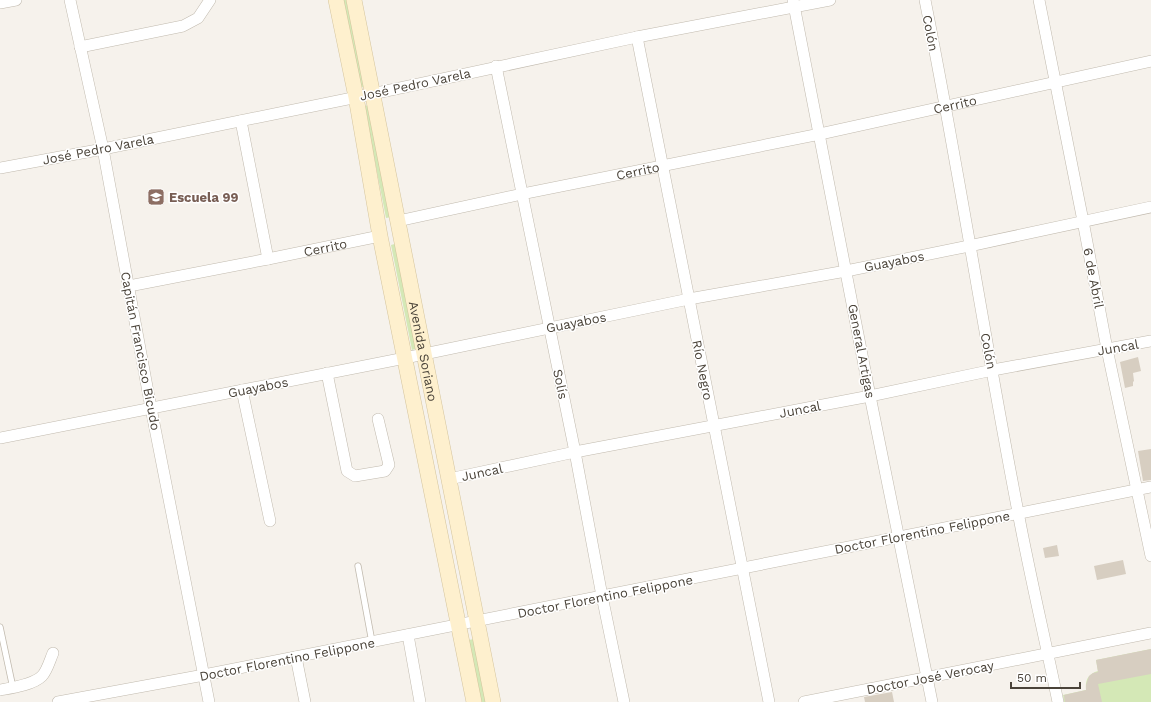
<svg xmlns="http://www.w3.org/2000/svg" width="1151" height="702" font-family="'Work Sans',sans-serif">
<style>
.green{fill:#d4e8b6}
.building{fill:#d7cec1}
.lines{fill:none;stroke-linecap:round;stroke-linejoin:round}
.lane-casing{stroke:#c1baae;stroke-width:7}
.street-casing{stroke:#c1baae;stroke-width:12}
.secondary-casing{stroke:#d4c49d;stroke-width:16}
.lane{stroke:#fff;stroke-width:5.5}
.street{stroke:#fff;stroke-width:11}
.secondary{stroke:#fef0ce;stroke-width:15}
.labels{text-anchor:middle;stroke-width:3;stroke-linejoin:round;paint-order:stroke}
.street-label{font-size:13px;fill:#4a4339;stroke:#fff}
.education-label{font-size:13px;font-weight:bold;fill:#785e54;stroke:#fff;text-anchor:start}
</style>
<rect width="100%" height="100%" fill="#f6f2ec"/>
<path class="green" d="M342,0h7l18,86 -8,2z
M370,105l22,112 -6,1 -22,-112z
M398,243l20,105 -6,2 -21,-105z
M475,639l13,63h-7l-13,-62z
M1151,649v53h-87l-1,-7 23,-5c-1,-10 2,-16 12,-19l-2,-11z"/>
<path class="building" d="M1138,357l3,14 -8,2 1,8 -1,1v4l-8,2 -5,-26z
M1151,449v31l-8,1 -5,-30z
M1057,545l2,11 -14,2 -2,-10z
M1123,560l3,14 -29,6 -3,-14z
M1151,649v25l-53,10 4,18h-37l-1,-7 22,-5v-5l3,-9 4,-3 5,-1 -2,-12z
M892,692l2,10h-29l-1,-5z"/>
<g class="lines">
<g class="lane-casing">
<path id="lane" d="M358,566l14,76
M0,627l13,61"/>
</g>
<g class="street-casing">
<g id="street">
<path d="M70,0l33,149 48,259 58,294"/>
<path d="M793,0l77,396 62,306"/>
<path d="M925,0c34,170 60,342 93,512 12,64 27,127 40,190"/>
<path d="M1039,0l44,221 24,128 44,207"/>
<path d="M0,3l16,-3"/>
<path d="M637,37l132,665"/>
<path d="M80,47l103,-21 15,-8 12,-18"/>
<path d="M496,66l79,386 27,144 22,106"/>
<path d="M241,121l27,138"/>
<path d="M0,168l103,-19 269,-55 265,-57 193,-37"/>
<path id="s1" d="M398,221l124,-27 298,-60 331,-73"/>
<path id="s2" d="M129,286l139,-27 112,-23"/>
<path d="M327,373l20,98 8,5 30,-5 4,-6 -11,-46"/>
<path d="M242,390l28,131"/>
<path d="M0,438l405,-80 284,-59 157,-28 123,-25 182,-39"/>
<path d="M449,479l126,-27 295,-56 123,-26 158,-29"/>
<path d="M408,635l12,67"/>
<path d="M296,657l9,45"/>
<path d="M0,690c11,-2 33,-5 42,-14 5,-5 8,-16 11,-23"/>
<path d="M58,702l146,-27 947,-188"/>
<path d="M804,702l347,-69"/>
</g>
</g>
<g class="secondary-casing">
<g id="secondary">
<path d="M336,0l20,97 24,139 94,466"/>
<path id="s3" d="M354,0l139,702"/>
</g>
</g>
<use href="#lane" class="lane"/>
<use href="#street" class="street"/>
<use href="#secondary" class="secondary"/>
</g>
<defs>
<g id="school-square" transform="scale(0.9)"><rect x="-9" y="-9" width="18" height="18" rx="4" fill="#8d6e63" stroke="#fff"/><path d="M0-5L7-2L0 1L-7-2ZM-4 1L0 2.5L4 1V4Q0 6-4 4Z" fill="#fff"/></g>
</defs>
<g fill-rule="evenodd">
<use href="#school-square" x="156" y="197"/>
</g>
<g class="labels">
<g class="street-label">
<text transform="translate(931 33) rotate(79)" y="5">Colón</text>
<text transform="translate(415 84) rotate(-12)" y="5">José Pedro Varela</text>
<text dy="5" stroke="none"><textPath href="#s1" startOffset="569">Cerrito</textPath></text>
<text transform="translate(98 149) rotate(-11)" y="5">José Pedro Varela</text>
<text dy="5" stroke="none"><textPath href="#s1" startOffset="245">Cerrito</textPath></text>
<text dy="5" stroke="none"><textPath href="#s2" startOffset="200">Cerrito</textPath></text>
<text transform="translate(894 261) rotate(-11)" y="5">Guayabos</text>
<text transform="translate(1094 278) rotate(79)" y="5">6 de Abril</text>
<text transform="translate(576 322) rotate(-11)" y="5">Guayabos</text>
<text transform="translate(1118 347) rotate(-10)" y="5">Juncal</text>
<text transform="translate(141 351) rotate(79)" y="5">Capitán Francisco Bicudo</text>
<text dy="5" stroke="none"><textPath href="#s3" startOffset="358">Avenida Soriano</textPath></text>
<text transform="translate(862 351) rotate(79)" y="5">General Artigas</text>
<text transform="translate(989 351) rotate(79)" y="5">Colón</text>
<text transform="translate(703 370) rotate(79)" y="5">Río Negro</text>
<text transform="translate(561 384) rotate(78)" y="5">Solís</text>
<text transform="translate(258 387) rotate(-11)" y="5">Guayabos</text>
<text transform="translate(800 409) rotate(-11)" y="5">Juncal</text>
<text transform="translate(482 472) rotate(-12)" y="5">Juncal</text>
<text transform="translate(922 532) rotate(-11)" y="5">Doctor Florentino Felippone</text>
<text transform="translate(605 596) rotate(-11)" y="5">Doctor Florentino Felippone</text>
<text transform="translate(287 659) rotate(-11)" y="5">Doctor Florentino Felippone</text>
<text transform="translate(930 677) rotate(-11)" y="5">Doctor José Verocay</text>
</g>
<g class="education-label">
<text x="169" y="202">Escuela 99</text>
</g>
</g>
<path d="M1011 682v6h69v-6" fill="none" stroke="#4a4339" stroke-width="2"/>
<text x="1017" y="682" font-size="12" fill="#4a4339" stroke="#ffffff" stroke-width="3" paint-order="stroke">50 m</text>
</svg>
